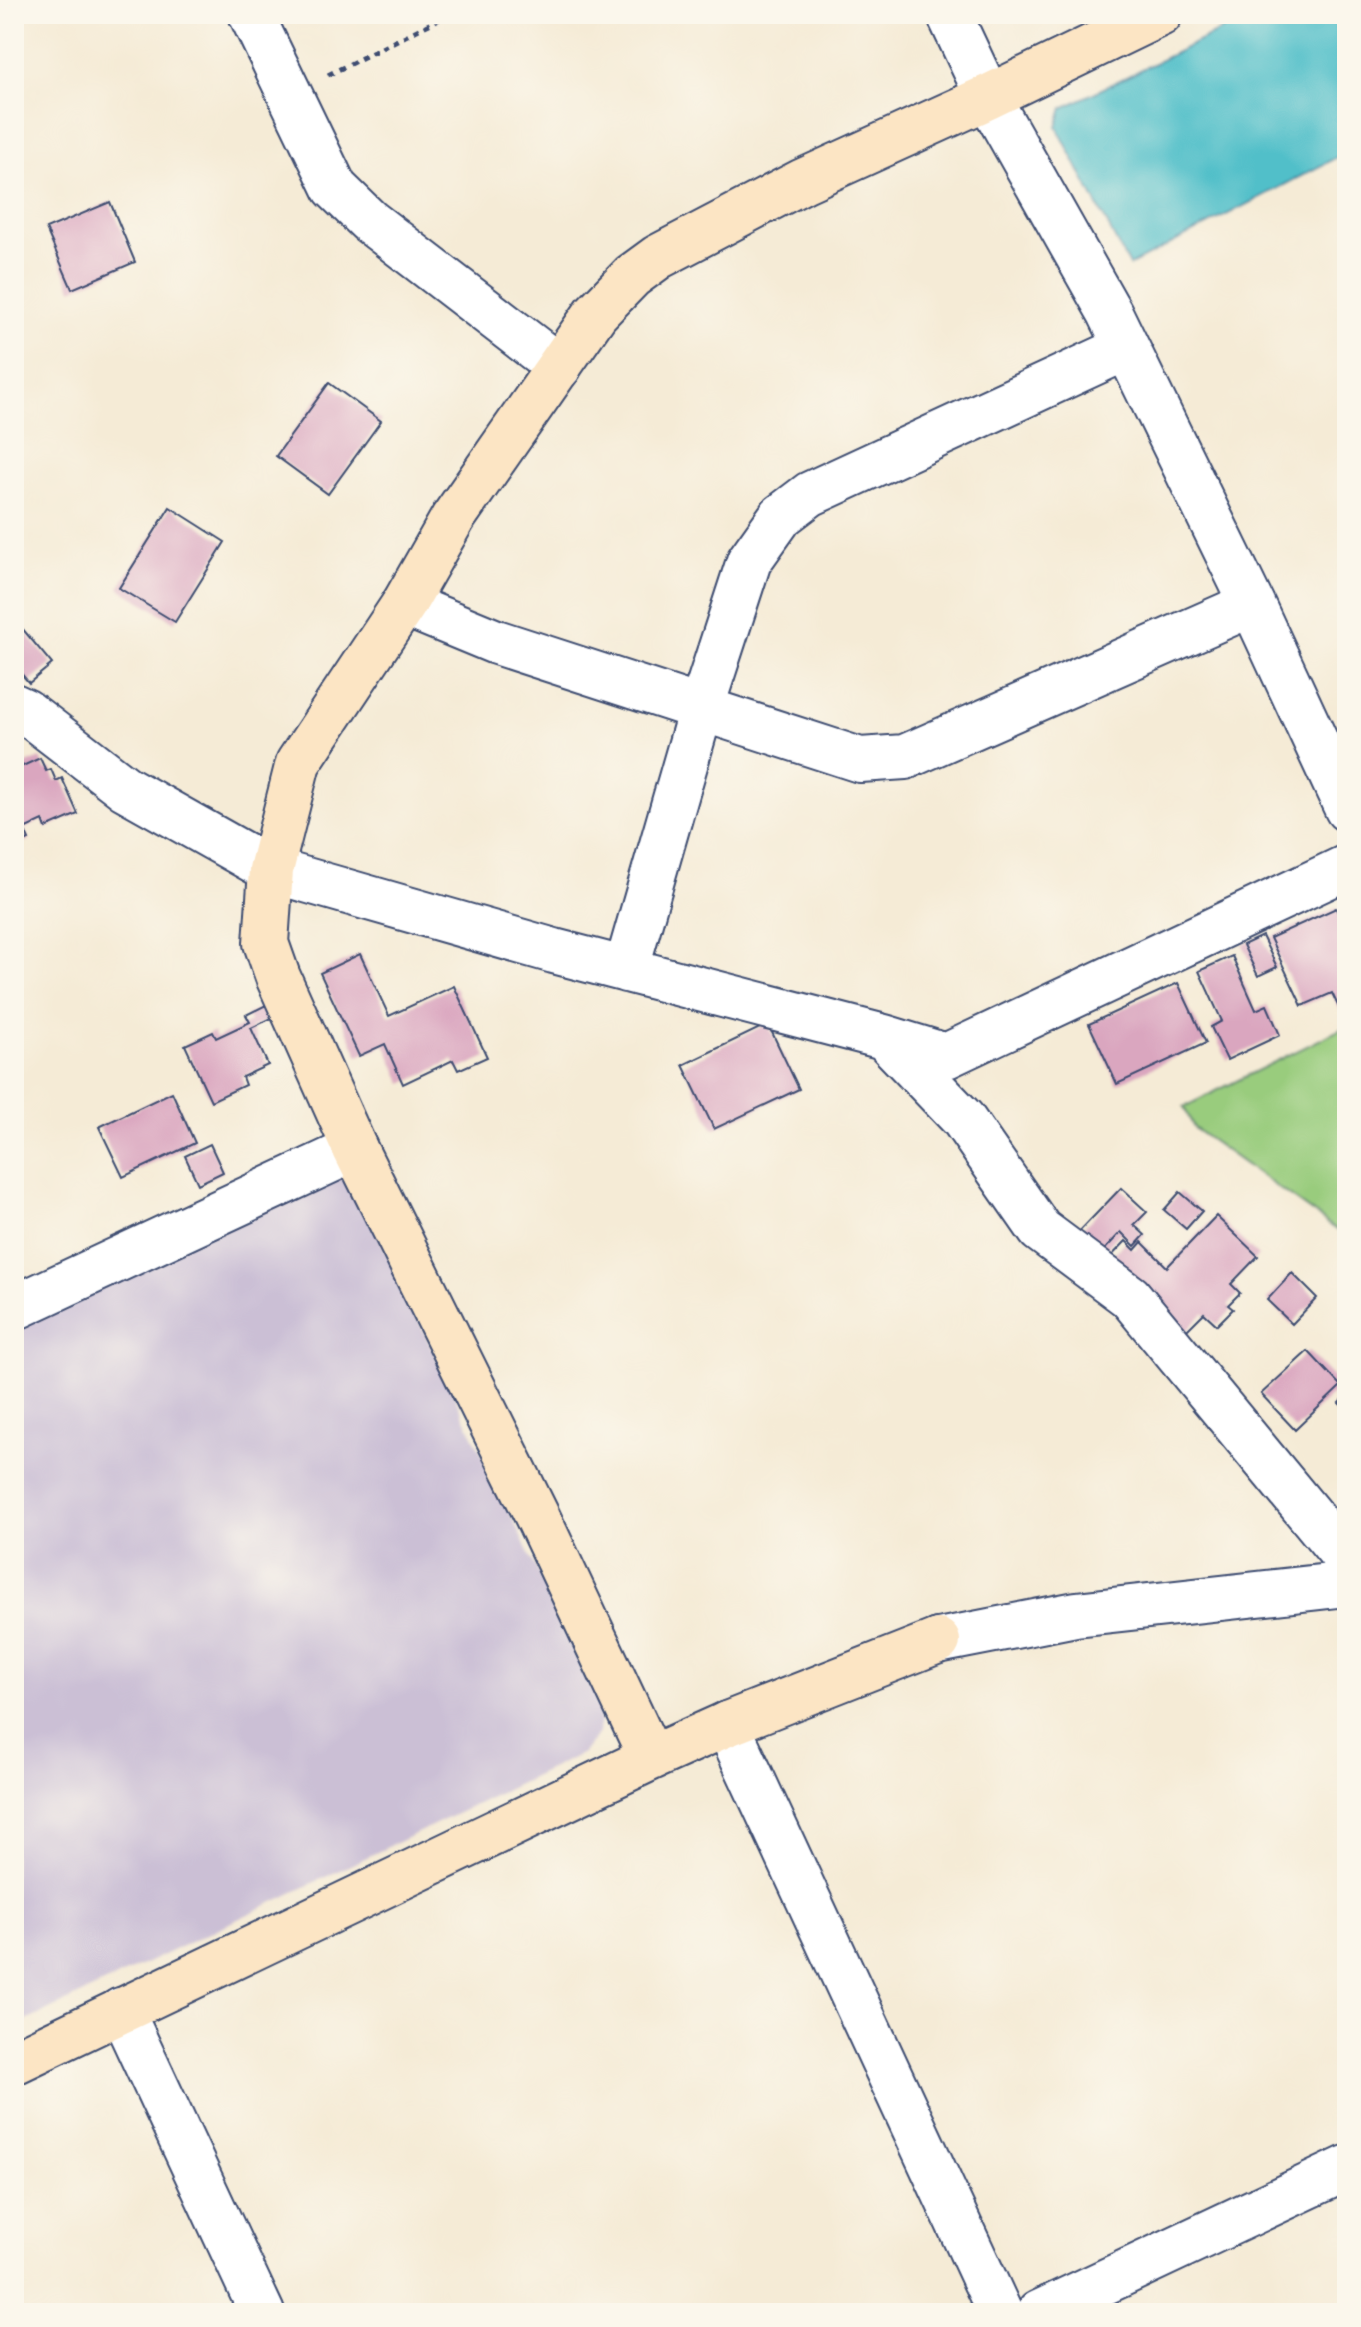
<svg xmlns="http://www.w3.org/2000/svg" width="1361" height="2327" font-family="Dekko,sans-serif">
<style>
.industrial{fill:#cbbfd5}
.green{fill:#99cc7d;stroke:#5a7e6e;stroke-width:2}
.water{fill:#51bfc9;stroke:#367794;stroke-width:2}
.building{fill:#daa6bf}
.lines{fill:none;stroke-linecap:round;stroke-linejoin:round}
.street-casing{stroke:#3c4b70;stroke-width:48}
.secondary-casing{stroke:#3c4b70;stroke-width:48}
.path{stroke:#3c4b70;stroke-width:5;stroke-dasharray:6 6;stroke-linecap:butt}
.street{stroke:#fff;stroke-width:44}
.secondary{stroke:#fce5c4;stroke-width:44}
</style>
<rect width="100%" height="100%" fill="#fbf7ec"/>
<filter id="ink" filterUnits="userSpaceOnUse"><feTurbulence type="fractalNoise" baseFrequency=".0125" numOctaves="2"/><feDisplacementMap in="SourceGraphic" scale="16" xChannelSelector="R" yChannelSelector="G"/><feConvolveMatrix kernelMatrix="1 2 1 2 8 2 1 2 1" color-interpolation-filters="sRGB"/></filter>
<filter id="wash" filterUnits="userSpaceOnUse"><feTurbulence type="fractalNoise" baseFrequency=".006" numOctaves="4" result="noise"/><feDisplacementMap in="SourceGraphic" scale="32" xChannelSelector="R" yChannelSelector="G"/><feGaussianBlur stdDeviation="1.8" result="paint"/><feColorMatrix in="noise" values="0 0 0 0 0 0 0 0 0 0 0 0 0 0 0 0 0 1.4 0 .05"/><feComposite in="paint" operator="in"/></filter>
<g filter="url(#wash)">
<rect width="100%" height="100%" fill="#f5ebd6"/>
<path class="industrial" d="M346,1167l256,541 -4,25 -15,20 -569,274v-699z"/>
<path class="green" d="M1347,1026v211l-153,-109 -10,-21z"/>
<path class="water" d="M1254,14h93v138l-218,114 -72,-139 6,-19z"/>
<g id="blocks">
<path class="building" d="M110,202l25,60 -63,27 -26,-60z
M329,383l52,38 -53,73 -52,-38z
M170,507l55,35 -50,80 -56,-34z
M21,627l31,37 -23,19 -10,-12 -5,4v-43z
M40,758l6,13 5,-2 5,12 6,-3 16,36 -32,14 -3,-8 -19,9 5,11 -15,7v-77z
M1336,908l11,24v75l-7,3 -8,-17 -30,13 -32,-68z
M1262,936l15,31 -19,9 -15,-31z
M360,954l29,62 65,-30 33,71 -29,13 -5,-10 -50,24 -18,-40 -26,12 -39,-83z
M1232,956l24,54 11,-5 13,30 -53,25 -16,-33 11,-6 -23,-50z
M1178,983l28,60 -89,41 -28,-60z
M268,1004l6,13 -23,11 17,37 -26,12 3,8 -34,16 -26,-56 28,-13 3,6 34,-16 -4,-7z
M768,1024l31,65 -85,40 -31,-64z
M172,1092l23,51 -72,34 -24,-50z
M210,1144l13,28 -25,12 -13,-28z
M1121,1188l26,24 -13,13 11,10 -10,11 -14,-14 -24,26 -23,-21z
M1180,1192l22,19 -16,18 -22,-19z
M1216,1216l42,40 -27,28 9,9 -12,12 5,4 -16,16 -13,-12 -19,19 -82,-67 23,-24 9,9 7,-8 25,25z
M1292,1273l25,25 -25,26 -25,-24z
M1308,1351l33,35 -46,44 -34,-36z
M1347,1395v16l-8,-8z"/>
</g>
</g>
<g filter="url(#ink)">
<use href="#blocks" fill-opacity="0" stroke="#3c4b70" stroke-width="2"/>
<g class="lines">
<g class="street-casing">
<path id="street" d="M251,14l84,174 34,33 190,146
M949,14l39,83 122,216 142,291 95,205
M404,604l92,38 364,118 45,-3 347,-153
M14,706l11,5 100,77 146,82 283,81 330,86 62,19 401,-189
M626,970l75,-261 48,-148 32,-45 29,-22 316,-146
M888,1041l75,78 77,111 90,67 217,263
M14,1308l341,-159
M938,1641l138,-27 271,-30
M727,1724l273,589
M121,2010l141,303
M1039,2313l308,-145"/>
</g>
<g class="secondary-casing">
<path id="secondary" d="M651,1758l-113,-240 -183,-369 -77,-172 -12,-34 5,-73 27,-107 106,-159 49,-86 143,-205 36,-37 26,-19 145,-76 185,-84 172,-83
M14,2062l637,-304 76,-34 211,-83"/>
</g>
<path class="path" d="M328,75l121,-61"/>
<use href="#street" class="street"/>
<use href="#secondary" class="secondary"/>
</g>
</g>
<rect width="1361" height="2327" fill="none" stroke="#fbf7ec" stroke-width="48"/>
</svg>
